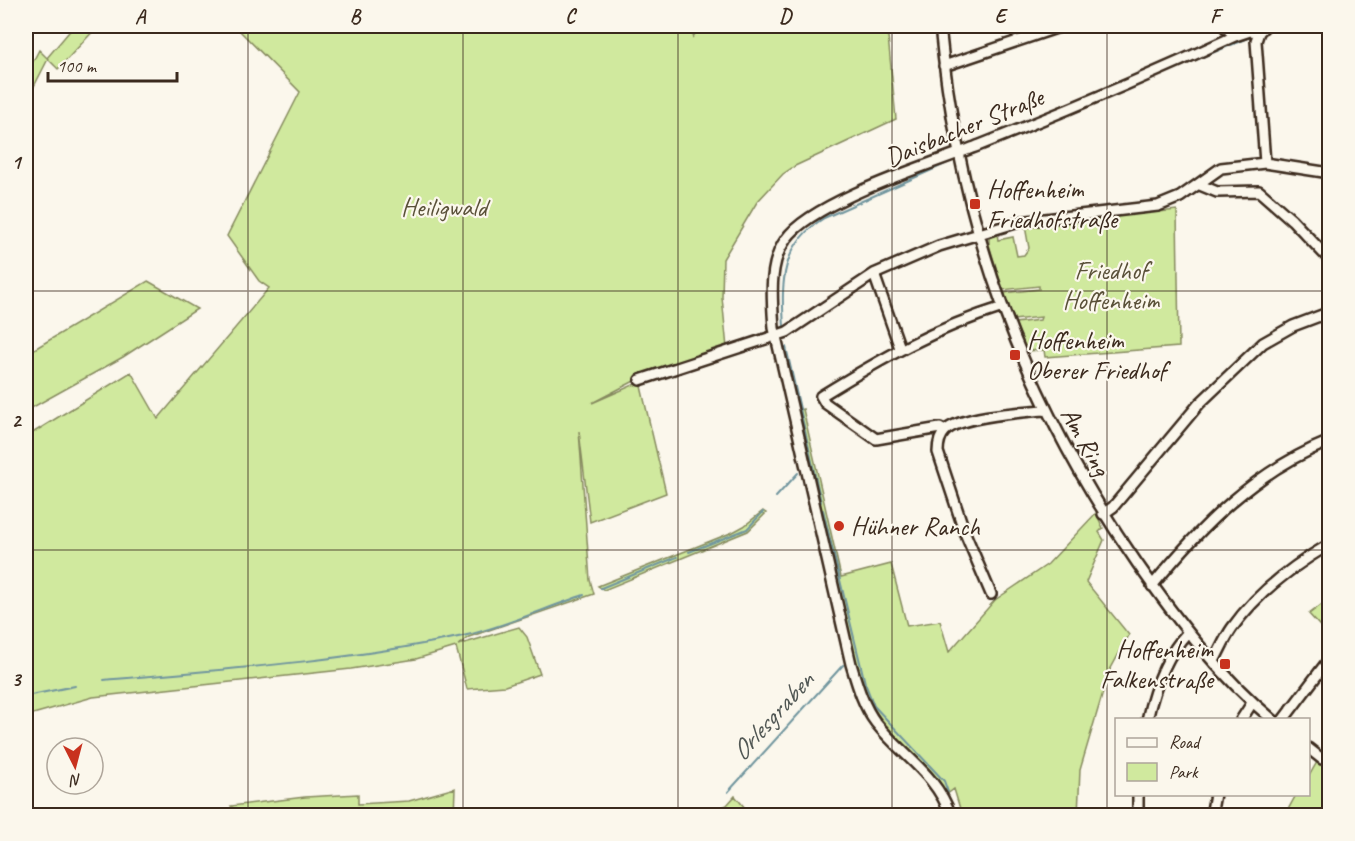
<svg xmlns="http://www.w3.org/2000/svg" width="1355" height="841" font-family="Caveat,sans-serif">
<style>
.green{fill:#d0e99e;stroke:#868a5e;stroke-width:1.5}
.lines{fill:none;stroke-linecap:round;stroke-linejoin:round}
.stream{stroke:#70959e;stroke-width:2}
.minor-casing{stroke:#3b2a1e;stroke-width:14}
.minor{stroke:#fbf7ec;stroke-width:9}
.grid{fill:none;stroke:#3b2a1e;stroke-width:1.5;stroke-opacity:0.55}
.poi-dot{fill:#c8321e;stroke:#fbf7ec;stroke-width:2}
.labels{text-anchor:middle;stroke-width:4.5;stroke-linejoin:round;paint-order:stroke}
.street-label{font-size:26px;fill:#3b2a1e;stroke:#fbf7ec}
.poi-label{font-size:26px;fill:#3b2a1e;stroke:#fbf7ec;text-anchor:start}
.park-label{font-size:26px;fill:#595038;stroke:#fbf7ec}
.water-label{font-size:27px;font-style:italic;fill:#515754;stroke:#fbf7ec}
.neatline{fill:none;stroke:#3b2a1e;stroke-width:2}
.grid-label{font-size:20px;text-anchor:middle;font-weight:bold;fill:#3b2a1e}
</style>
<rect width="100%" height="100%" fill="#fbf7ec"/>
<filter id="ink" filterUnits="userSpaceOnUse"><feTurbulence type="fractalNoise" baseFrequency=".0167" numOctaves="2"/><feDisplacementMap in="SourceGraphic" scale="12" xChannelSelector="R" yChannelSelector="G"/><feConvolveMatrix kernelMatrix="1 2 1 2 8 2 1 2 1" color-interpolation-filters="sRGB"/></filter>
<g filter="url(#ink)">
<path class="green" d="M74,26h24l-40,43 -10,-10 -22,43v-27l13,-25 8,8z
M235,26h464l-7,12 9,-12h186l9,93 -101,47 -12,8 -26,28 -34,57 -1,38 5,51 -87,30 -48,25 48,-21 26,111 -76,29 -11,-91 11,149 4,14 -125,43 -11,8 61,-18 8,10 13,37 -35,12 -38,3 -11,-42 -40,12 -65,10 -258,28 -67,19v-279l105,-65 27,47 111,-131 -10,-7 -32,-45 73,-144z
M1177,210l2,137 -134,10 -1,-7 -17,1 -12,-28 25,-3 1,-3 -28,3 -9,-27 35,-4v-3l-36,4 -14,-45v-7l8,-5 1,7 15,-3 4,19 7,-1 5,-7 -4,-22z
M148,281l49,28 -74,48 -97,54v-57z
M803,409l38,168 50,-13 16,62 33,-5 9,31 46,-52 53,-36 48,-51 7,15 -4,4 5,8 -18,42 43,53 -20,37 -29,98 -2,45h-119l2,-3 -7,-23 -8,6c-25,-42 -70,-67 -87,-115l-60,-270z
M763,511l3,2 -18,18 -144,59 -6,-4 135,-54 11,-6z
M1329,599v37l-20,-22z
M1317,762l12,8v45h-44l11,-20 12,-1 1,-18z
M455,788l-1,27 -216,1 -7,-10 74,-9 53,-3v10l51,-3z
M735,796l16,19h-47l23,-10z"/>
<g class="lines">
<path class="stream" d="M1162,74l88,-37
M1112,96l33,-15
M966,156l24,-10
M784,327c-3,-46 -3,-82 40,-109l128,-57
M786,347l35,155
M776,497l22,-24
M823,510l42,173 9,23 70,75 4,11
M689,552l58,-23 16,-17
M601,588l76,-31
M104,680c117,-10 244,-19 359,-44 41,-9 82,-28 121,-41
M26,696l49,-10
M728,792l115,-127
M956,812l1,4
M710,813v3"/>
<g class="minor-casing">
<path id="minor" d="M940,26c19,199 83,372 197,537 39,56 82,112 136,157
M1224,26l11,10
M944,66l118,-40
M1265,163l-9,-122 3,-9 6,-6
M1200,185l17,7 42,-1 33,29 38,40
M874,274l26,74
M640,380l147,-48 87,-58 65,-28 80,-24 139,-16 22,-9 41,-29 44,-5 65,10
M945,431l-5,-3 -64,11 -51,-36 -4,-7c60,-37 114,-68 182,-89
M1103,514l10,-7 86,-103 64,-61 30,-17 37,-14
M1152,586c50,-61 103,-115 178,-145
M991,594l-26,-61 -27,-81c0,-8 1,-15 7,-21 15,-15 77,-19 99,-21
M1214,661c6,-11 11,-23 18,-33 24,-34 62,-63 98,-84
M1147,720c7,-31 19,-65 41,-88
M1241,720l11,-17
M1283,720l47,-62
M1308,748l14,11
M1138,794v22
M951,816c-15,-43 -49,-60 -75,-93 -13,-17 -19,-39 -25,-59l-77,-336c-2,-29 -6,-64 12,-89 26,-38 148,-76 194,-94 86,-34 171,-70 255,-109l15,-5 9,1
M1211,816l4,-22"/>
</g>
<use href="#minor" class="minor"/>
</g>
</g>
<path class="grid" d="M248,26v790M463,26v790M678,26v790M892,26v790M1107,26v790M26,291h1304M26,550h1304"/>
<g class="poi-dot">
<rect x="969" y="198" width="12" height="12" rx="3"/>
<rect x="1009" y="349" width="12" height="12" rx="3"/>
<circle cx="839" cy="526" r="6"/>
<rect x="1219" y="658" width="12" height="12" rx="3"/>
</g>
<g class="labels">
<g class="street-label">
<text transform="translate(964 127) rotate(-22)" y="9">Daisbacher Straße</text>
<text transform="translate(1086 441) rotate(61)" y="9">Am Ring</text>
</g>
<g class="poi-label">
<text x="987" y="198">Hoffenheim<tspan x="987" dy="30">Friedhofstraße</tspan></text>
<text x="1027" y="349">Hoffenheim<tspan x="1027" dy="30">Oberer Friedhof</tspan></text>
<text x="851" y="535">Hühner Ranch</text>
<text x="1213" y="658" text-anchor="end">Hoffenheim<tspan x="1213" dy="30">Falkenstraße</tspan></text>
</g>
<g class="park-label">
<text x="444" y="216">Heiligwald</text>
<text x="1111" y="279">Friedhof<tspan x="1111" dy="30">Hoffenheim</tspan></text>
</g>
<g class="water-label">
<text transform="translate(772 716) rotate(-48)" y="9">Orlesgraben</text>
</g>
</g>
<rect width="1355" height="841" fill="none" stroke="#fbf7ec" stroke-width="66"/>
<rect x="1115" y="718" width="195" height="78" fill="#fbf7ec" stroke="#aea59a" stroke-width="1.5"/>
<rect x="1127" y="738" width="30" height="9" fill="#fbf7ec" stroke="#aea59a" stroke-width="1.5"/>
<text x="1169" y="748" font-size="18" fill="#3b2a1e">Road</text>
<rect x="1127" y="763" width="30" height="18" fill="#d0e99e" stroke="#aea59a" stroke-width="1.5"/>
<text x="1169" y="778" font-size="18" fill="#3b2a1e">Park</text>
<g transform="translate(75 766) rotate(174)"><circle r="28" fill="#fbf7ec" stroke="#aea59a" stroke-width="1.5"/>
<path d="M0-4.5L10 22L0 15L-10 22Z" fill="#c8321e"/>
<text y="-9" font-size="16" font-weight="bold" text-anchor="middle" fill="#3b2a1e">N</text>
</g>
<path d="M48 72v9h129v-9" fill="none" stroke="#3b2a1e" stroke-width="3"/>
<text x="57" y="72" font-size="18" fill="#3b2a1e" stroke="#fbf7ec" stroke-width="4.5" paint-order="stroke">100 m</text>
<rect x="33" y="33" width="1289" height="775" class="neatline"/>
<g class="grid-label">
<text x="140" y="23">A</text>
<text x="355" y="23">B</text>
<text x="570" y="23">C</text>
<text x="785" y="23">D</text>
<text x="1000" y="23">E</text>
<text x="1215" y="23">F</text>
<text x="16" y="169">1</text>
<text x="16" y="427">2</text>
<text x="16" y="686">3</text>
</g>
</svg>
